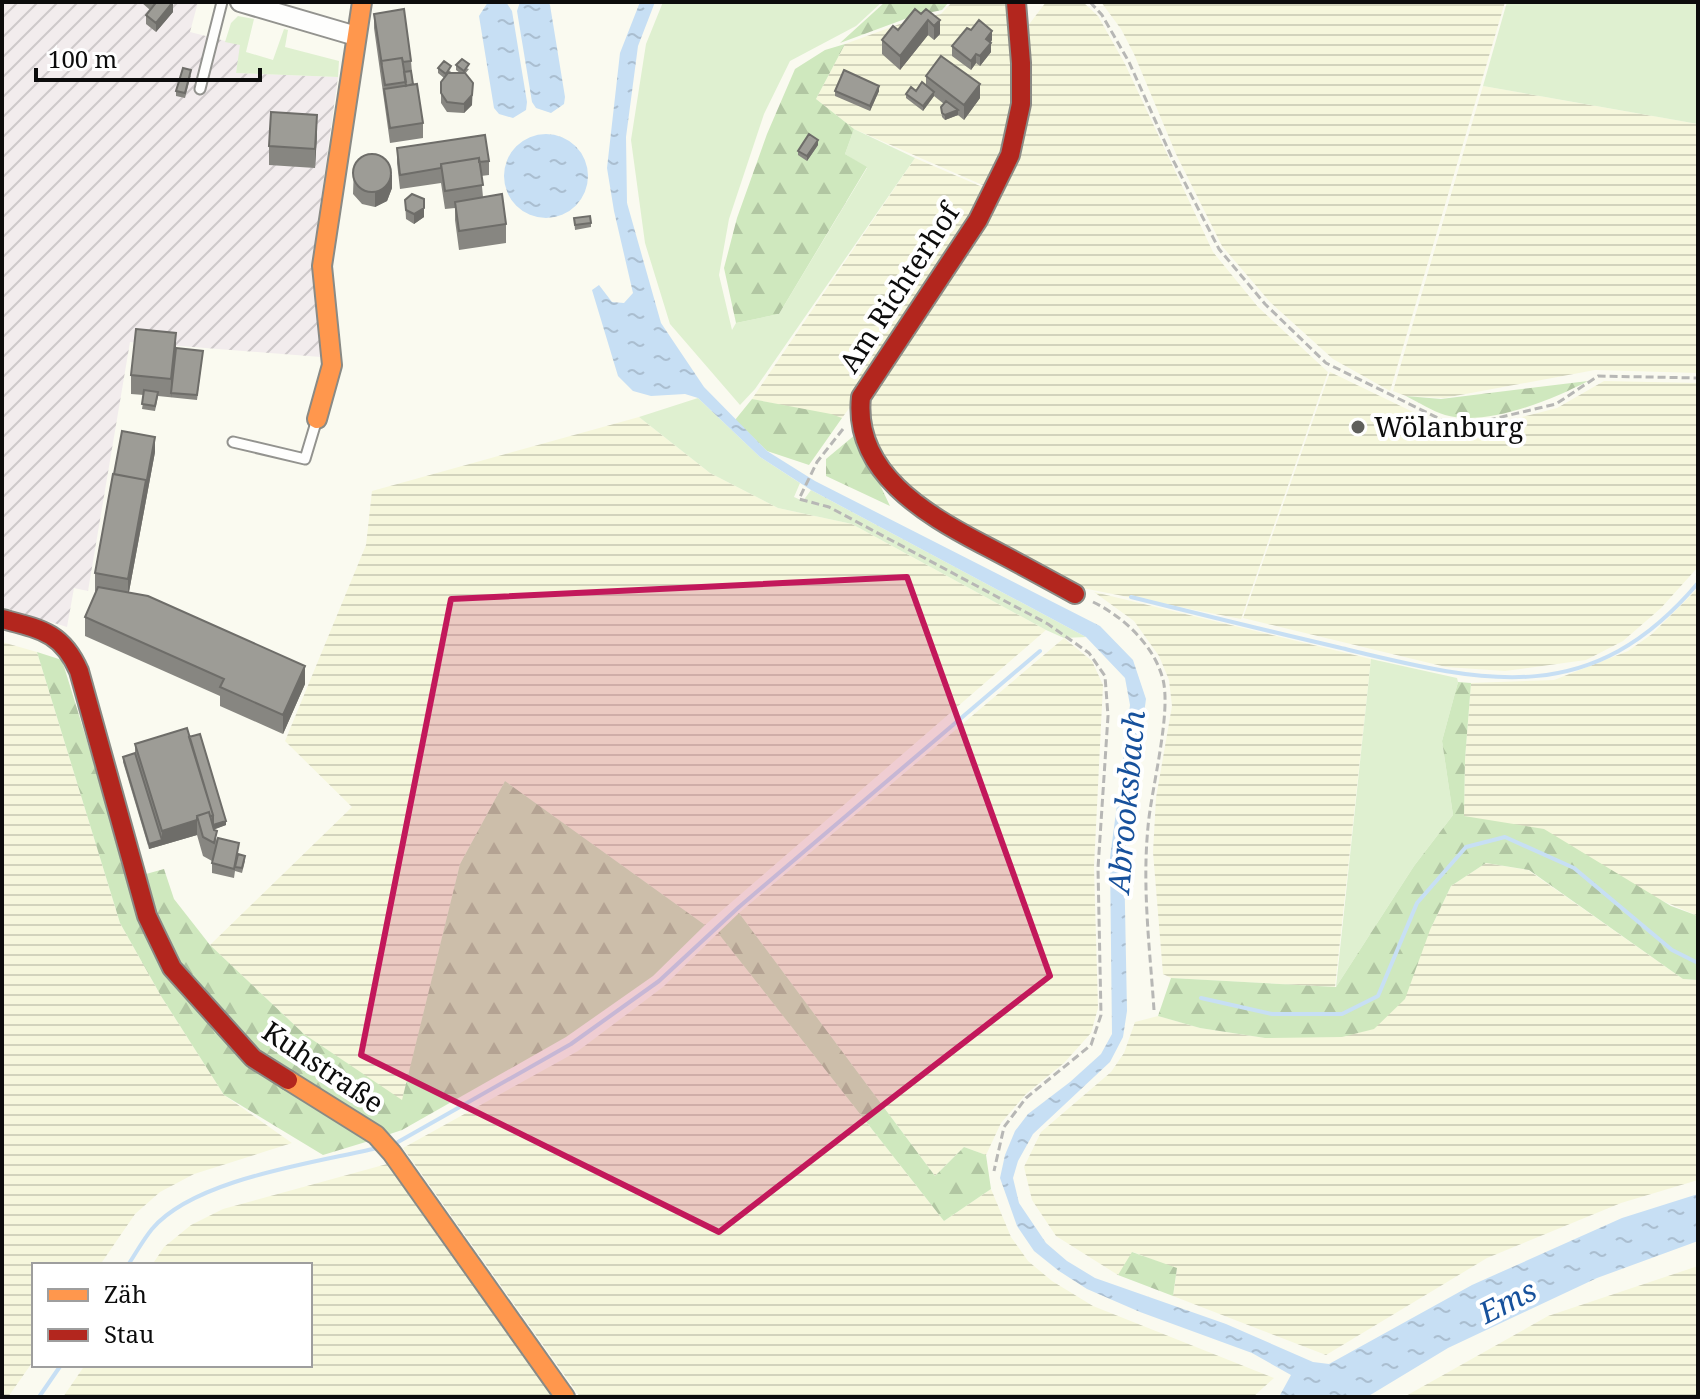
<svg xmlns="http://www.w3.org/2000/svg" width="1700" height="1399" font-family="'Noto Serif',serif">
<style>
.industrial{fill:url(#industrial-furrows)}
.farmland{fill:url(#farmland-rules)}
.grass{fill:#dff0d0}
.forest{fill:url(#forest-firs)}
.water{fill:url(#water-ripples)}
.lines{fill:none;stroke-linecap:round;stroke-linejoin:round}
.stream{stroke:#c7dff4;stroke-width:4}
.lane-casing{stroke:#93938f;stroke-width:13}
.street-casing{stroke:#93938f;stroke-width:22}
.slow-casing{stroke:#8a8a85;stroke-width:22}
.jam-casing{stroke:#8a8a85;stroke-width:22}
.path{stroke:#b7b7b5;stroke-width:3;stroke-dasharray:8 4;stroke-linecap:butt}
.lane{stroke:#fefefd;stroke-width:9}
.street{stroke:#fefefd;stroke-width:18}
.slow{stroke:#ff974d;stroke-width:18}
.jam{stroke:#b3261e;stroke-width:18}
.wall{fill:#878681}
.shaded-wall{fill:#6e6d69}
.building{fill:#9d9c96;stroke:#6e6d69;stroke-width:2}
.marked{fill:#c2185b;fill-opacity:0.2;stroke:#c2185b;stroke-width:6;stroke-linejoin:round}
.poi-dot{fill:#5f5f5c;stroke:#fff;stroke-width:3}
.labels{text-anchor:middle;stroke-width:8;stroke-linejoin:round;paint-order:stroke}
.street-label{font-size:28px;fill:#0c0c0c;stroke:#fff}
.poi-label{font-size:28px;fill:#0c0c0c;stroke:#fff;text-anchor:start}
.water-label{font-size:30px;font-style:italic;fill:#17519c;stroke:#fff}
</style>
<defs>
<pattern id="industrial-furrows" width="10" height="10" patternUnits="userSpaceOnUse" patternTransform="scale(2)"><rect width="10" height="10" fill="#f2eced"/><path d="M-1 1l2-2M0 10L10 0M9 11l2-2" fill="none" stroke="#cec9ca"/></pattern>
<pattern id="farmland-rules" width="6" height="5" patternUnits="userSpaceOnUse" patternTransform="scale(2)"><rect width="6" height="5" fill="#f6f7dc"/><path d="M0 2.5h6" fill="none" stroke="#d2d3bc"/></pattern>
<pattern id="forest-firs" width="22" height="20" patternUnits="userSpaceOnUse" patternTransform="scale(2)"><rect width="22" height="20" fill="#cfe8be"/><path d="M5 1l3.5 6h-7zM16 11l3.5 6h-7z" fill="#b1c6a2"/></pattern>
<pattern id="water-ripples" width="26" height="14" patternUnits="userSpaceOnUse" patternTransform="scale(2)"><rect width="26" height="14" fill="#c7dff4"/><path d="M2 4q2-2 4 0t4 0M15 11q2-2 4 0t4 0" fill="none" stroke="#aabed0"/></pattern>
</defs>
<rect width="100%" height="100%" fill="#fafaf0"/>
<path class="industrial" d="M2,2h196l-8,30 51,13 -5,28 102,4 -25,180 8,100 -191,-15 -42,249 -14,-3 -7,39 -65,-20z"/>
<path class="farmland" d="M952,2h60l3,91 -10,57 -18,37 -133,-58 -38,-30 29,-55 71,-26 25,-4z
M1046,2h37l15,14 27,48 88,188 45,55 70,65 -87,247 -169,-33 -141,-78 -54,-57 -9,-53 132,-210 24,-157z
M1101,2h404l-115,389 -57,-32 -63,-57 -48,-56 -46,-92 -42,-100 -13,-25z
M1483,86l215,38v249l-103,-3 -151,28 -38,-2 -13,-5z
M915,158l72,31 -129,207 -16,22 -90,-19z
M1330,372l108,52 33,6 86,-22 47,-27 94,2v184l-37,41 -38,33 -37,19 -81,11 -59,-4 -203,-49z
M639,417l71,56 68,35 74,16 194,106 -341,295 -200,-144 -45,83 -58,237 -98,-67 -94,-89 142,-138 -67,-66 81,-196 6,-54z
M1698,588v328l-234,-100 1,-57 6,-76 83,-3 74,-29 24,-17z
M1094,592l277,67 -36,328 -164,-9 -8,-4 -10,-122 3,-54 16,-92 -3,-26 -10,-24 -25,-35z
M1064,638l28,23 11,24 -9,182 4,141 -7,25 -27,30 -38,31 -25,29 -15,32 -22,-8 -29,29 -196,-263z
M2,642l35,10 83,271 41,73 63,99 68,48 -98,31 -34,18 -25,22 -35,51h-66v95l-26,37h-6z
M1486,863l42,7 155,109 15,1v200l-77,23 -134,55 -161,97 -153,-59 4,-27 -44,-17 -15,23 -62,-39 -24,-36 -8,-33 17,-35 70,-60 13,-19 11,-31 23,-6 42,12 65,10 165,-108 21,-44z
M718,933l226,288 47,-32 20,48 17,24 24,20 41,25 181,72 -21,19h-673l-177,-249 175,-97 85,-64z
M387,1164l166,233h-490l22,-32h225v-100h-158l12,-18 27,-22 32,-16z
M1698,1266v131h-294l144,-81z"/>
<path class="grass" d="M663,2h219l-26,24 -66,35 -26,53 -35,105 -10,56 13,55 4,-7 43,-9 88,-146 -22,-14 9,-25 61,29 -160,231 -15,16 -70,-81 -25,-81 -14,-103 15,-96z
M1507,2h191v122l-215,-38z
M238,16l16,3 -8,33 27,8 11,-31 4,1 -3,17 54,14 -1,16 -102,-4 4,-28 -15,-3 6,-19z
M698,398l62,59 40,26 -6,14 9,4 8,-11 275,147 -22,1 -18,-8 -194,-106 -74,-16 -68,-35 -71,-56z
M1371,659l86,19 1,4 -16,59 11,74 -39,51 -78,121z"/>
<path class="forest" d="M885,2h64l-7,8 -29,6 -73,27z
M845,44l-29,55 38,30 -9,25 22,13 -88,147 -43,9 -12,-55 13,-50 30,-84 28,-65 30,-19z
M1588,381c-36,19 -102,46 -143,34 -13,-4 -27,-13 -39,-19l35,3z
M752,399l79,15 11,4 -33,47 -42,-14 -32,-31z
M856,434l34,72 -64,-30v-17z
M37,652l25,8 70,227 33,85 204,169 -46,14 -99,-60 -63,-99 -41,-73z
M1458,682l13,1 -6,76 -1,57 80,13 127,77 27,10v64l-15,-1 -154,-109 -43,-7 -35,23 -21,44 -25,69 -31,30 -32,8 -77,1 -65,-10 -42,-12 13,-38 165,9 78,-121 39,-51 -11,-74z
M505,781l200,144 -52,51 -87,61 -164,93 -15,5 -129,-83 -80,-90 -24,-48 -8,-40 18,-5 10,30 36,46 94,89 98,66 58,-236z
M739,913l196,263 29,-29 22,8 5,34 -47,32 -226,-288z
M1132,1252l45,16 -4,28 -55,-21z"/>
<path class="water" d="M488,2h18l6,9 15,91 -1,8 -13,8 -14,-4 -5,-6 -15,-92z
M520,2h28l2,3 15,92 -1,7 -13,9 -15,-5 -4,-6 -15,-91z
M640,2h15l-17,44 -12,91 1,66 34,120 43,64 63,64 48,30 285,145 33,34 13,39 -22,157 3,155 -4,26 -13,25 -77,72 -15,27 -5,17 6,25 27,40 21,18 28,17 131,46 87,38 16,2 143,-79 150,-67 76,-24v47l-101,37 -149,70 -81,49h-88l12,-22 -39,-22 -112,-41 -53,-23 -28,-18 -25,-20 -17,-25 -17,-48 5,-23 10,-24 13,-17 42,-32 31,-28 11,-20 -2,-176 20,-153 -5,-27 -39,-41 -275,-147 -51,-33 -62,-59 -13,-4 -34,2 -18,-5 -15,-15 -26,-86 7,-5 13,17 12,1 9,-10 -19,-82 -7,-43 13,-115z
M504 176a42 42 0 1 1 84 0a42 42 0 1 1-84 0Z"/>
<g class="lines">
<path class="stream" d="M1131,597c68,17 137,34 206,50 145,35 252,65 361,-64
M1201,998l71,16h70l36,-18 39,-93 49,-56 39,-10 69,31 98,82 26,13
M398,1142l173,-98 88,-63 80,-74 301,-256
M128,1265c8,-12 15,-25 24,-36 42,-50 162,-66 225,-81
M39,1397l22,-32"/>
<g class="lane-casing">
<path id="lane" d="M200,89l22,-87
M233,442l72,17 12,-40"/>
</g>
<g class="street-casing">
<path id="street" d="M240,2l116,34"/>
</g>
<g class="slow-casing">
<path id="slow" d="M317,419l15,-54 -10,-99 40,-264
M288,1080l88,55 16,18 173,244"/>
</g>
<g class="jam-casing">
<path id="jam" d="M1016,2l5,61v41l-11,51 -32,65 -117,177c-8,75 64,117 121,147 31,16 62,33 93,50
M2,619c38,10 60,13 77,52l68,245 25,52 81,90 35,22"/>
</g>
<path class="path" d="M1090,2l12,13 27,47 43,96 47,91 46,55 61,59 116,57 30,4 84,-20 42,-28 100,2
M843,429l-26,33 -18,37 30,8 219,117 41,29 16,23 3,40 -10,152 3,147 -10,30 -65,53 -22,29 -10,44
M1093,602c29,14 59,41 69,74 11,33 -11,113 -14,151 -6,61 2,123 6,183"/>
<use href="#lane" class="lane"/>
<use href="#street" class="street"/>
<use href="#slow" class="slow"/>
<use href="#jam" class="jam"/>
</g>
<path class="wall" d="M141,2h32v10l-17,20 -10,-8v-9l4,-5z
M926,9l14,25 -6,6 -6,-5 -28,35 -18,-16v-14l39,-26z
M374,14l37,47 2,24 10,38v15l-33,5 -16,-115z
M992,40l-1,2v10l-11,14 -4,-3 -5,7 -19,-14v-10z
M456,65l13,4 -4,5 7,31 -8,8 -17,-1 -6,-9v-21l3,-4 -6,-5v-5l13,3 -2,2h11l-4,-3z
M191,75l-6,23 -9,-2v-5z
M926,76l54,22 -16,22 -6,-5 -13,5 -3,-3 -1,-10 3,-3 -10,-8 -11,15 -17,-13v-4l10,-3 10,-6z
M835,91h44l-9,20 -35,-15z
M317,134l-2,34 -46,-3v-19z
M818,145l-11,16 -9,-6v-4z
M397,148l92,13v14l-8,1 2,21 23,27v19l-47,7 -4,-30v-12l-10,1 -4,-26 -41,6 -3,-26z
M354,166l38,22 -5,13 -12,6 -13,-3 -9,-10z
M405,200l19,17 -10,7 -8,-5z
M574,218l17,5v4l-16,3z
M176,348l27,3 -6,49 -39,-4 -3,15 -13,-2 2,-14 -13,-1v-19z
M155,452l-26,140 176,92 -22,50 -63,-28v-10l-135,-60v-19l11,-25 -1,-1v-18l19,-99z
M189,737l37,88 -12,4 3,12 22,14 6,6 -3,12 -7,-2 -1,7 -22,-5v-12l-9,-5 -6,-21 -48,14 -26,-87v-5l12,-4v-9z"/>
<path class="shaded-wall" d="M173,2v10l-17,20v-9z
M928,20v15l-28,35v-14z
M940,20v14l-6,6v-14z
M992,31v9l-6,8v-9z
M991,43v9l-11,14v-10z
M976,54v9l-5,7v-9z
M473,83l-1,22 -8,8v-9z
M980,84v14l-16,22v-15z
M879,86v5l-9,20v-5z
M934,92v4l-11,15v-5z
M958,110v5l-13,5v-5z
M317,115v19l-2,34v-19z
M818,140v5l-11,16v-5z
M392,174v14l-5,13 -12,6v-14z
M424,208v9l-10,7v-10z
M176,333v19l-5,46v-19z
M155,437v15l-27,145v-18z
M305,666v18l-22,50v-19z
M197,820v15l-48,14v-5l13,-4v-9z
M226,821v4l-13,5v-5z"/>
<path class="building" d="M152,2h21l-17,21 -10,-8 9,-11z
M404,9l7,52 -8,1 -1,-4 -21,3 1,4 -8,-51z
M915,9l6,5 5,-5 14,11 -6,6 -6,-6 -28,36 -18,-16 11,-14 5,4z
M979,20l13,11 -6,8 5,4 -11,13 -4,-2 -5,7 -19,-15 15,-18 4,2z
M941,56l39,28 -16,21 -38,-29z
M402,58l4,24 -21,3 -4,-24z
M462,59l7,5 -5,7 -8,-6z
M444,61l7,5 -5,8 -8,-6z
M183,68l8,2 -6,23 -9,-2z
M844,70l35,16 -9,20 -35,-15z
M411,71l2,13 -7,2 -2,-14z
M448,73h17l8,10 -1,12 -8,9 -17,-2 -6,-9v-11z
M922,82l12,10 -11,14 -17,-12 5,-7 5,4z
M417,84l6,39 -33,5 -6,-39z
M946,101l12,9 -13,5 -3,-2 -1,-6z
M271,112l46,3 -2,34 -46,-3z
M809,134l9,6 -11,16 -9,-5z
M485,135l4,26 -10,1v-4l-38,6v4l-41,7 -3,-27z
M353 173a19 19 0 1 1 38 0a19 19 0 1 1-38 0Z
M479,158l4,27 -38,6 -4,-27z
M412,194l12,5v9l-10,6 -8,-4 -1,-10z
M502,194l4,30 -47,7 -4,-29z
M590,216l1,7 -16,2 -1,-7z
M136,329l40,4 -5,46 -40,-4z
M176,348l27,3 -6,44 -26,-2z
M144,390l14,2 -3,14 -13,-2z
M122,431l33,6 -9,48v-5l-32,-6z
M113,474l33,6 -18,99 -33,-6z
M98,587l50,9 157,70 -22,49 -63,-28 4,-8 -139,-62z
M187,728l26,87 -3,1 -1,-4 -12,4v4l-35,11 -27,-87z
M200,734l26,87 -13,4v-10l-24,-78z
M135,753l27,87 -13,4 -26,-87z
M209,812l5,18 3,1 -3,12 -11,-6 -6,-21z
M218,838l21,5 -5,26 -22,-6z
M238,854l7,2 -3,12 -7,-1z"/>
<path class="marked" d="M907,577l143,399 -331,256 -358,-177 90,-456z"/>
<circle class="poi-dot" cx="1358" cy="427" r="8"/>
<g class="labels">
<g class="street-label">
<text transform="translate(899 288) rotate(-57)" y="10">Am Richterhof</text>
<text transform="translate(323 1067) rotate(34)" y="10">Kuhstraße</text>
</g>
<g class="poi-label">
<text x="1374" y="437">Wölanburg</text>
</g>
<g class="water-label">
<text transform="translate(1127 802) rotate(-85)" y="10">Abrooksbach</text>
<text transform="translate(1508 1302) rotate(-27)" y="10">Ems</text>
</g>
</g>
<rect width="1700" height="1399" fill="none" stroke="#0c0c0c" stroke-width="8"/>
<rect x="32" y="1263" width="280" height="104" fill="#ffffff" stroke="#9e9e9e" stroke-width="2"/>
<rect x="48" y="1289" width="40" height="12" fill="#ff974d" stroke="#9e9e9e" stroke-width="2"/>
<text x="104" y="1303" font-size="24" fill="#0c0c0c">Zäh</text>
<rect x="48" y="1329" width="40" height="12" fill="#b3261e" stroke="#9e9e9e" stroke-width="2"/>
<text x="104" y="1343" font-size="24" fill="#0c0c0c">Stau</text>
<path d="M36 68v12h224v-12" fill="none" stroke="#0c0c0c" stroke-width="4"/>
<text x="48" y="68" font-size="24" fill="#0c0c0c" stroke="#ffffff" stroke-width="6" paint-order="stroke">100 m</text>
</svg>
